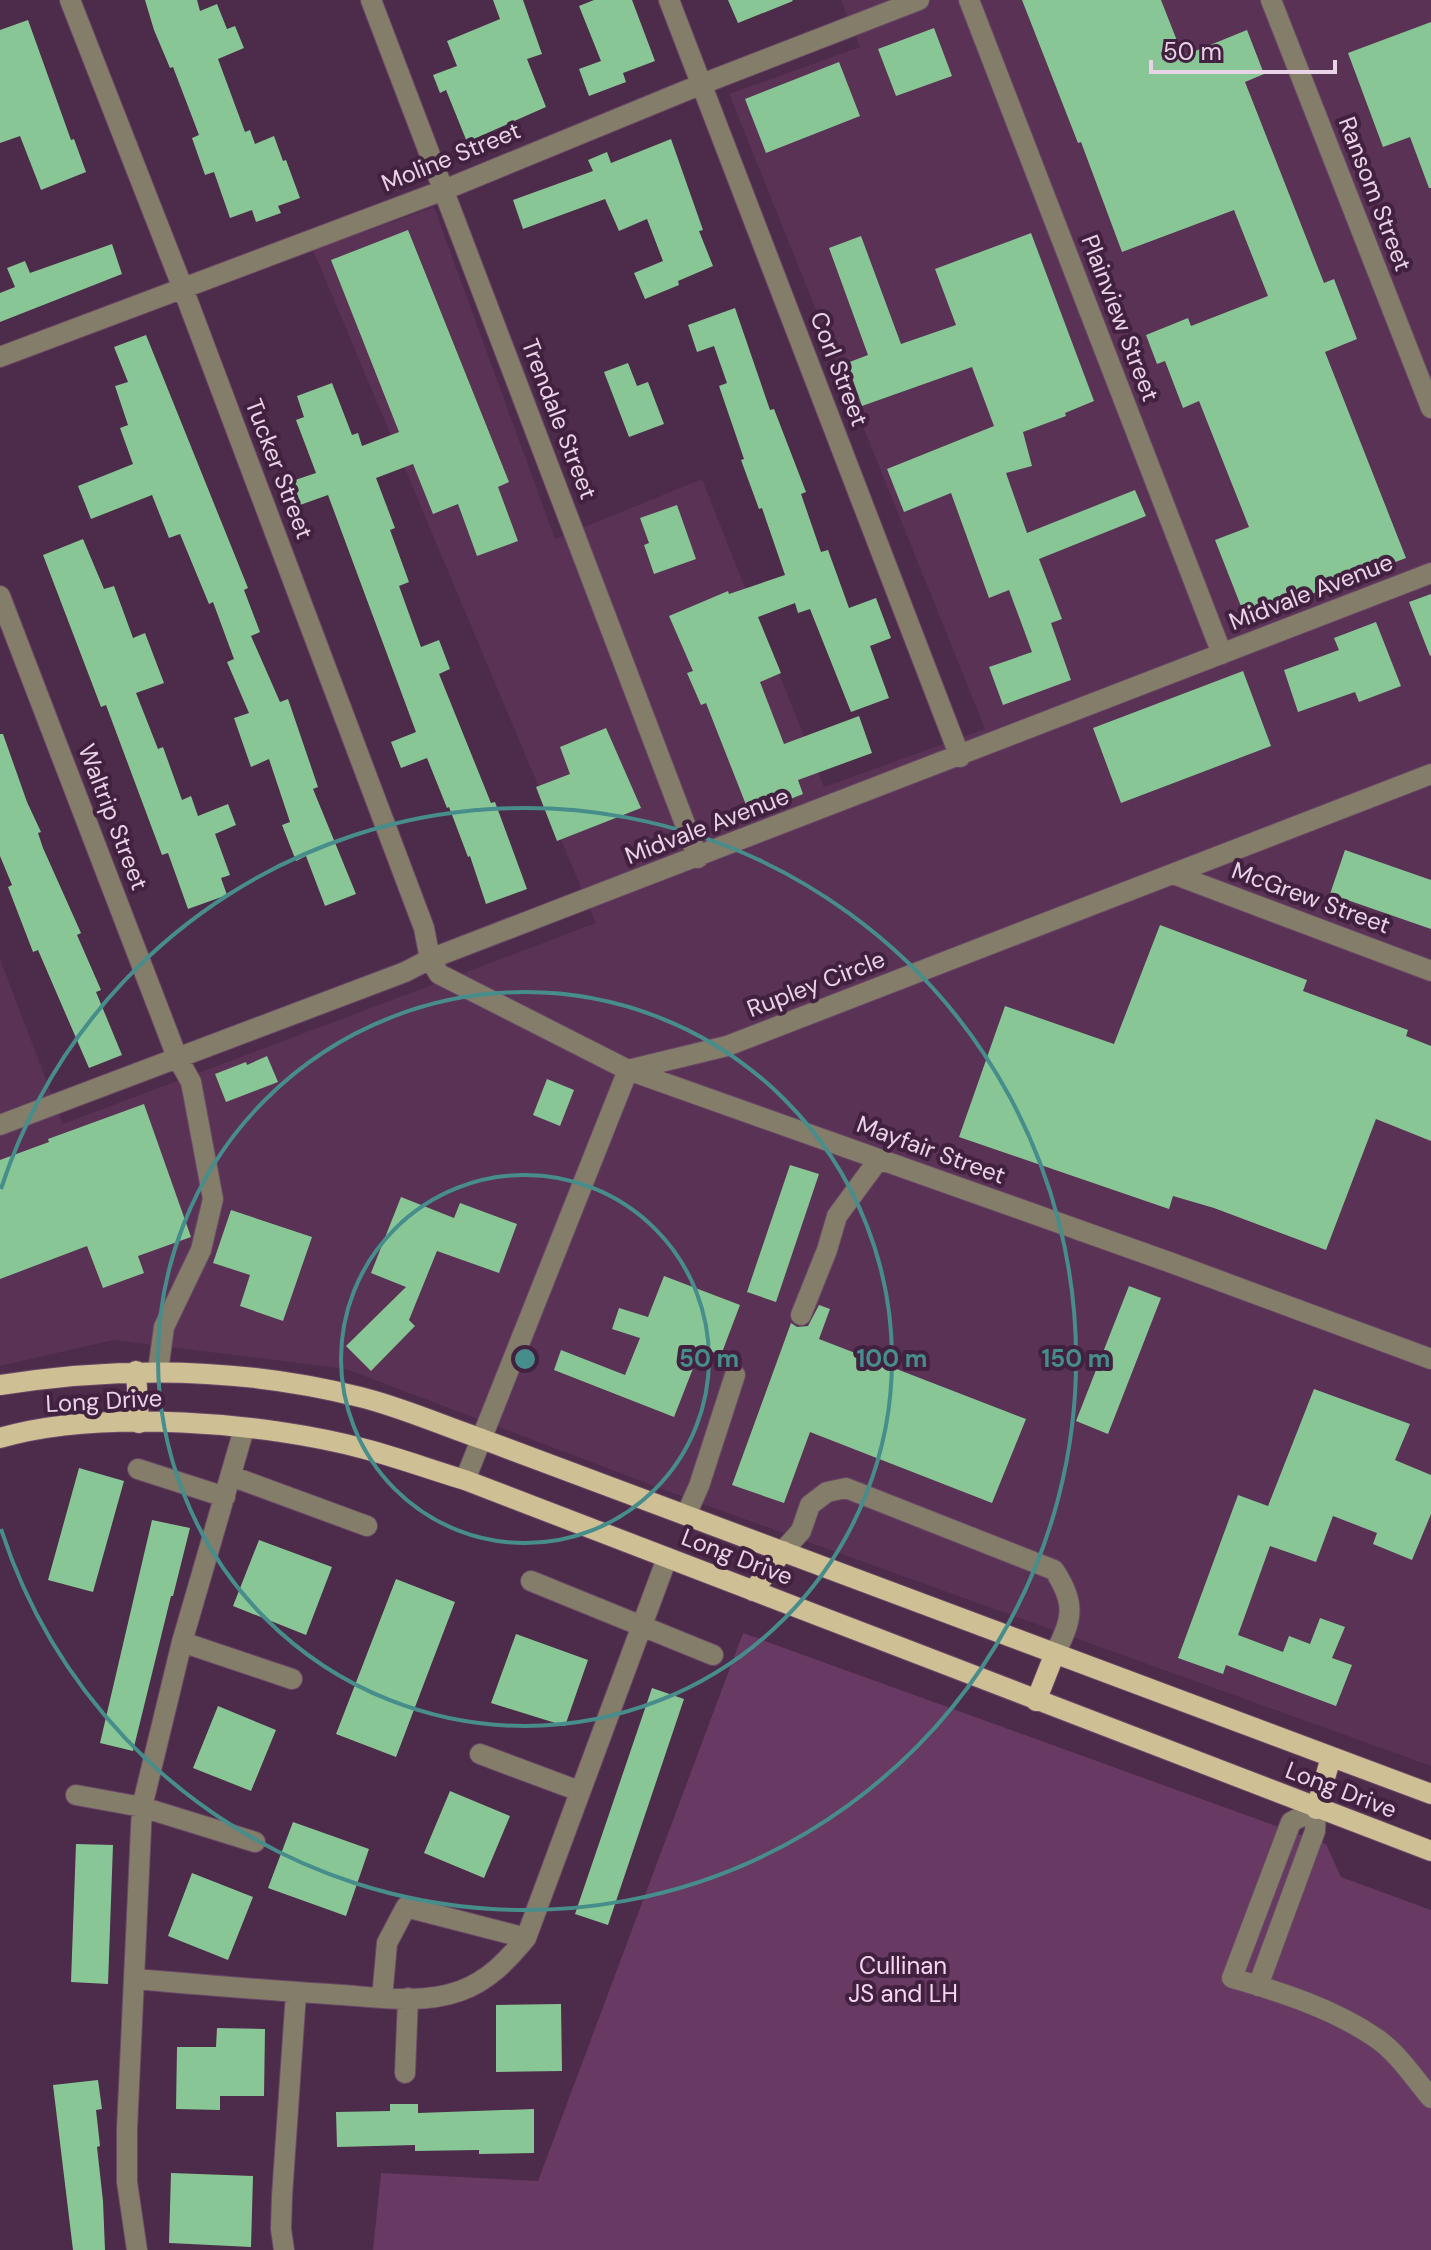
<svg xmlns="http://www.w3.org/2000/svg" width="1431" height="2250" font-family="'DM Sans',sans-serif">
<style>
.built{fill:#5a3256}
.green{fill:#673963}
.building{fill:#88c795}
.lines{fill:none;stroke-linecap:round;stroke-linejoin:round}
.minor-casing{stroke:#694966;stroke-width:22}
.major-casing{stroke:#694966;stroke-width:22}
.minor{stroke:#847d69;stroke-width:20}
.major{stroke:#cfbf95;stroke-width:20}
.ring{fill:none;stroke:#468d8c;stroke-width:4}
.labels{text-anchor:middle;stroke-width:8;stroke-linejoin:round;paint-order:stroke}
.street-label{font-size:24px;fill:#e9d3e6;stroke:#422140}
.park-label{font-size:24px;fill:#f6d7f2;stroke:#422140}
.centre{fill:#468d8c;stroke:#422140;stroke-width:4}
.ring-label{font-size:24px;text-anchor:middle;font-weight:bold;fill:#468d8c;stroke:#422140;stroke-width:8;stroke-linejoin:round;paint-order:stroke}
</style>
<rect width="100%" height="100%" fill="#4d2b4a"/>
<path class="built" d="M841,0h590v1766l-745,-268 -340,-129 -233,-29 -113,26v-407l63,165 533,-201 -283,-673 121,-43 121,332 147,-60 122,308 161,-58 -256,-635 131,-47z"/>
<path class="green" d="M743,1633l583,211 15,33 90,33v340h-1058l8,-77 157,8z"/>
<path class="building" d="M145,0h52l3,11 17,-7 10,25 8,-3 9,22 -26,11 27,73 5,-2 5,14 19,-8 9,25 3,-1 14,38 -22,8 3,7 -25,9 -4,-12 -22,8 -16,-46 -9,3 -13,-37 7,-3 -26,-68 -3,1 -16,-38z
M493,0h30l19,54 -15,5 19,48 -79,35 -21,-52 -6,3 -7,-18 24,-9 -10,-25 53,-22z
M594,0h38l23,61 -32,12 3,9 -37,14 -10,-27 22,-8 -22,-55z
M728,0h64l1,1 -55,22z
M1022,0h139l22,56 64,-26 17,44 -19,8 79,201 10,-4 23,60 -32,13 81,206 -160,61 -31,-79 34,-13 -50,-126 -16,7 -18,-47 -8,3 -11,-29 42,-17 3,8 77,-30 -34,-86 -112,42 -41,-110 -3,1z
M28,20l43,120 3,-1 12,33 -45,18 -21,-54 -20,7v-113z
M1431,22v166h-2l-19,-51 -27,10 -35,-94z
M934,28l18,48 -56,20 -18,-47z
M839,62l21,54 -94,37 -21,-54z
M671,139l32,91 -4,1 14,35 -35,15 1,4 -34,14 -11,-26 29,-12 -16,-42 -28,12 -14,-32 -82,30 -10,-29 80,-29 -5,-11 19,-8 4,11z
M408,230l101,252 -11,5 20,54 -41,15 -19,-52 -25,10 -20,-50 -37,14 19,50 -5,2 19,52 -10,4 22,61 18,-7 11,29 -11,5 52,129 4,-1 32,87 -41,15 -16,-48 -2,1 -19,-50 -2,1 -20,-50 -26,10 -10,-26 25,-10 -88,-237 -28,10 -8,-24 24,-8 -20,-53 8,-3 -7,-21 35,-13 20,52 6,-2 4,13 37,-14 -68,-172z
M1031,233l63,168 -29,12 1,3 -43,16 9,34 -26,7 21,60 108,-43 11,26 -107,43 23,60 -11,4 20,57 -68,25 -14,-38 43,-15 -23,-62 -20,8 -38,-105 -47,19 -17,-43 107,-43 -22,-59 -110,39 -15,-43 21,-8 -39,-107 32,-12 40,108 55,-19 -21,-56z
M112,244l10,30 -122,48v-29l15,-6 -8,-19 18,-7 5,12z
M735,308l35,102 4,-1 32,83 -5,2 20,58 7,-2 21,58 27,-10 15,40 -21,8 19,52 -38,14 -41,-103 -12,4 -3,-10 -37,14 23,56 -21,9 24,62 75,-28 13,37 -74,27 5,14 -53,21 -44,-112 -5,2 -14,-32 6,-2 -24,-55 59,-25 1,3 56,-19 -23,-67 -3,1 -18,-49 3,-1 -25,-73 8,-3 -13,-37 -17,6 -9,-27z
M146,335l102,253 -4,2 16,42 -9,4 29,66 8,-3 30,88 -5,2 43,105 -31,12 -19,-50 -10,5 -14,-36 8,-3 -21,-63 -18,8 -17,-49 15,-5 -22,-51 7,-3 -21,-57 -4,2 -29,-70 -11,4 -17,-43 -61,24 -13,-33 55,-22 -13,-36 8,-3 -13,-39 13,-4 -14,-35z
M628,363l9,23 11,-4 16,42 -35,13 -25,-65z
M677,505l19,54 -42,15 -10,-29 5,-2 -9,-25z
M83,539l21,50 10,-3 19,52 12,-5 19,50 -28,10 22,56 5,-2 19,53 9,-4 7,20 30,-12 8,21 -21,9 15,41 -9,3 6,17 -39,14 -20,-56 -6,2 -56,-150 -5,2 -58,-152z
M1431,594v61l-1,1 -21,-54z
M1376,622l25,64 -42,16 -4,-10 -57,20 -14,-42 55,-20 -5,-12z
M1243,671l28,75 -150,57 -28,-75z
M606,728l35,80 -84,33 -21,-54 34,-13 -10,-27z
M0,734h3l24,68 14,30 -3,1 5,15 38,85 -4,2 24,55 -5,2 26,63 -33,13 -51,-118 -5,2 -25,-65 4,-2 -12,-29z
M1345,850l86,30v49l-101,-35z
M1160,925l147,55 -4,11 105,39 -2,6 25,10v95l-55,-22 -50,131 -112,-42 -41,-12 -4,13 -210,-72 46,-131 109,38z
M267,1056l11,26 -52,20 -11,-28 31,-12 1,3z
M547,1079l27,11 -14,36 -27,-11z
M144,1104l47,133 -53,19 6,17 -41,15 -16,-42 -87,33v-119l49,-18 -1,-3z
M790,1165l29,9 -43,128 -29,-10z
M401,1197l53,21 6,-15 57,21 -18,49 -62,-22 -28,69 6,6 -44,45 -25,-25 60,-59 -35,-14z
M231,1210l81,27 -29,84 -43,-15 10,-31 -37,-12z
M664,1276l76,29 -19,50 -20,-7 -27,69 -120,-47 7,-20 64,25 15,-37 -28,-9 7,-21 29,9z
M1129,1286l32,12 -53,136 -32,-13z
M819,1305l11,4 -11,30 207,80 -34,84 -182,-71 -26,71 -52,-18 59,-162 6,4 11,-1z
M1314,1389l96,35 -15,36 36,15v39l-19,46 -39,-16 4,-11 -44,-17 -17,46 -46,-16 -32,89 45,17 6,-16 21,8 10,-26 25,9 -13,31 20,7 -16,41 -110,-41 -3,9 -45,-16 60,-163 30,11z
M79,1468l45,13 -31,111 -45,-12z
M152,1520l38,8 -17,68h-2l-38,155 -33,-8z
M259,1540l73,27 -26,68 -73,-29z
M396,1579l59,23 -59,155 -60,-23z
M516,1634l72,26 -23,66 -74,-23z
M652,1688l32,11 -76,226 -33,-11z
M218,1706l58,24 -25,61 -58,-23z
M450,1791l60,25 -26,62 -60,-25z
M293,1822l76,27 -23,67 -78,-28z
M76,1844l37,1 -5,139 -37,-2z
M192,1873l61,24 -25,63 -60,-24z
M561,2004l1,67 -66,1v-67z
M217,2028l48,1 -1,67h-44v14l-44,-1 1,-62h39z
M98,2080l4,29 -6,1 4,36 -3,1 6,54 2,49h-32l-20,-165z
M390,2104h28v9l116,-4v44l-55,1v-4l-64,1v-6l-78,2 -1,-35 54,-1z
M171,2173l82,3 -2,71 -82,-4z"/>
<g class="lines">
<g class="minor-casing">
<path id="minor" d="M70,0l112,286 242,642 6,31 9,15 189,96 541,192 262,97
M371,0l327,858
M669,0l291,757
M969,0l253,654
M1271,0l160,408
M0,357l444,-167 258,-106 217,-84
M0,596l177,461 14,25 22,117 -12,51 -37,77 -6,44
M1173,874l258,97
M0,1125l405,-153 25,-13 1001,-386
M801,1315l26,-65 10,-34 42,-57
M138,1469l87,28
M231,1476l136,50
M465,1480l163,-410 99,-24 704,-272
M686,1515l13,-29 36,-111
M783,1551l18,-20 9,-26 17,-13 19,-4 208,82c22,33 19,49 1,83
M531,1581l182,74
M182,1642l110,37
M480,1754l99,37
M76,1795l66,12 113,35
M135,1979c70,6 139,12 209,16 37,3 80,9 116,-4 28,-10 47,-30 66,-53l141,-380
M1258,1986l57,-155 1,-22 -25,13 -59,156c49,14 102,31 144,60 22,15 38,40 55,60
M382,1998l5,-55 19,-36 120,31
M405,2073l3,-75
M137,2250l-10,-68v-53l15,-322 40,-165 62,-213
M284,2250l-3,-21 1,-33 14,-203"/>
</g>
<g class="major-casing">
<path id="major" d="M136,1371l3,52
M0,1385c121,-19 241,-18 360,12 41,10 81,28 122,42l949,355
M0,1438c99,-29 266,-16 365,11 34,9 67,21 100,31l966,371
M753,1591l30,-40
M1036,1701l19,-48
M1316,1809l15,-52"/>
</g>
<use href="#minor" class="minor"/>
<use href="#major" class="major"/>
</g>
<g class="ring">
<circle cx="525" cy="1359" r="184"/>
<circle cx="525" cy="1359" r="367"/>
<path d="M1 1189A551 551 0 1 1 1 1529"/>
</g>
<g class="labels">
<g class="street-label">
<text transform="translate(451 157) rotate(-22)" y="8">Moline Street</text>
<text transform="translate(1375 194) rotate(69)" y="8">Ransom Street</text>
<text transform="translate(1120 318) rotate(69)" y="8">Plainview Street</text>
<text transform="translate(839 369) rotate(69)" y="8">Corl Street</text>
<text transform="translate(559 419) rotate(69)" y="8">Trendale Street</text>
<text transform="translate(279 469) rotate(69)" y="8">Tucker Street</text>
<text transform="translate(1311 592) rotate(-21)" y="8">Midvale Avenue</text>
<text transform="translate(113 817) rotate(69)" y="8">Waltrip Street</text>
<text transform="translate(707 826) rotate(-21)" y="8">Midvale Avenue</text>
<text transform="translate(1311 898) rotate(20)" y="8">McGrew Street</text>
<text transform="translate(816 984) rotate(-21)" y="8">Rupley Circle</text>
<text transform="translate(931 1150) rotate(20)" y="8">Mayfair Street</text>
<text transform="translate(104 1401) rotate(-3)" y="8">Long Drive</text>
<text transform="translate(737 1557) rotate(21)" y="8">Long Drive</text>
<text transform="translate(1341 1790) rotate(21)" y="8">Long Drive</text>
</g>
<g class="park-label">
<text x="903" y="1974">Cullinan<tspan x="903" dy="28">JS and LH</tspan></text>
</g>
</g>
<circle cx="525" cy="1359" r="12" class="centre"/>
<g class="ring-label">
<text x="709" y="1367">50 m</text>
<text x="892" y="1367">100 m</text>
<text x="1076" y="1367">150 m</text>
</g>
<path d="M1151 60v12h184v-12" fill="none" stroke="#e9d3e6" stroke-width="4"/>
<text x="1163" y="60" font-size="24" fill="#e9d3e6" stroke="#422140" stroke-width="6" paint-order="stroke">50 m</text>
</svg>
